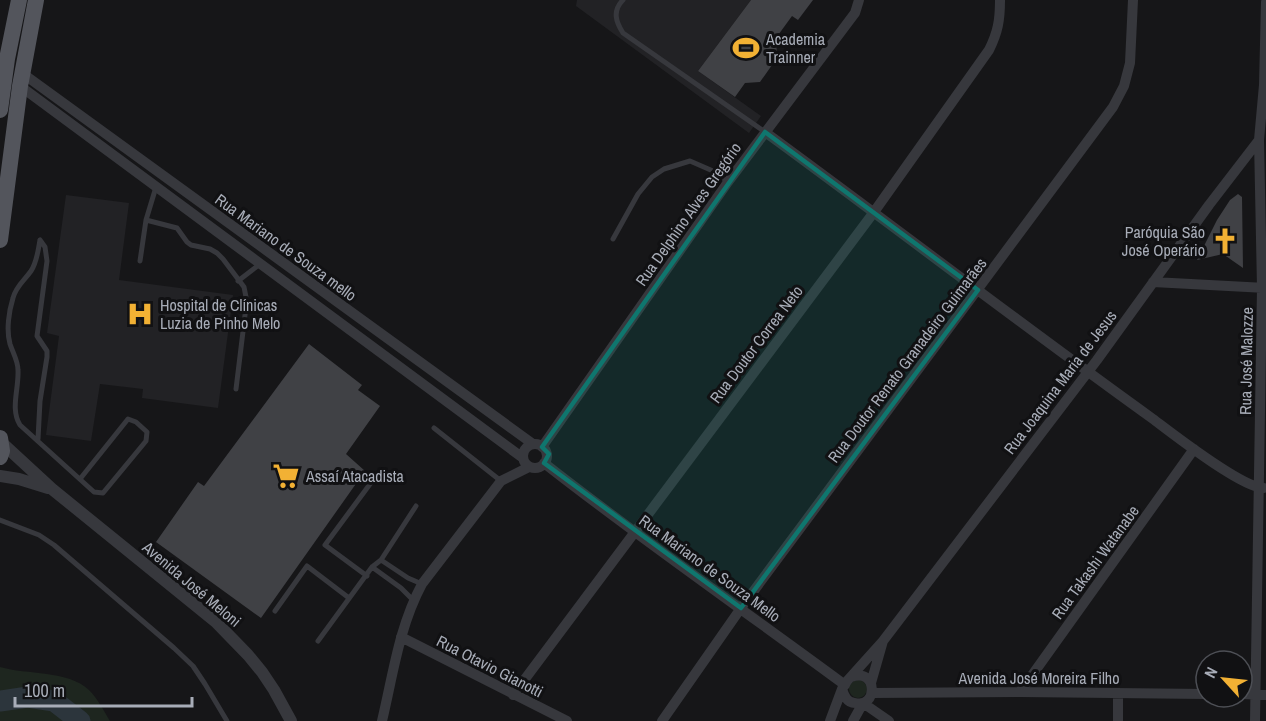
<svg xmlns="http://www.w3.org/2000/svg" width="1266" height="721" font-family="'Archivo Narrow',sans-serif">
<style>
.built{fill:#222225}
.green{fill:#1e261f}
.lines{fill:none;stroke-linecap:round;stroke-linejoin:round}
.river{stroke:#2c353c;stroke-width:21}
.building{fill:#404145}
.service{stroke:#37383d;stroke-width:5}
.minor{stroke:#37383d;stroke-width:10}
.tertiary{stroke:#37383d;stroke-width:12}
.primary{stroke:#53555c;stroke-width:16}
.marked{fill:#0f766e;fill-opacity:0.2;stroke:#0f766e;stroke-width:4.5;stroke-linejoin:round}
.labels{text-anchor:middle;stroke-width:6;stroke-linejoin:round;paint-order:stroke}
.poi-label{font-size:16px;fill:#a8adb8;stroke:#111113;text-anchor:start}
.street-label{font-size:16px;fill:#a8adb8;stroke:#111113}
</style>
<rect width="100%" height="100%" fill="#161618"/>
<path class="built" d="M577,0h174l-53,71 63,45 -12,17 -173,-127z
M66,195l63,8 -10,77 114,15 -15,113 -76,-10 1,-9 -43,-5 -9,57 -45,-6 13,-99 -12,-3z"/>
<path class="green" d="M0,667c27,8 68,3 89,23 9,9 15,21 21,31h-110z
M849 689a9 9 0 1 1 18 0a9 9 0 1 1-18 0Z"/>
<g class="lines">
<path class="river" d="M0,701l28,-4 26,4 26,20"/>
</g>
<path class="building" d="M751,0h62l-15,20 -6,-4 -16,22 1,20 -17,24 -15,1 -10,14 -37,-26z
M1238,194l4,3 1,71 -20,-14 -26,6 20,-40 13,-20z
M309,344l53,41 -4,5 22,16 -34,48 19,17 -104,147 -105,-76 42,-60 6,4z"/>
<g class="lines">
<path class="service" d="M623,0c-11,11 -7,22 0,33l142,99
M146,220l31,8 10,14 4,3 19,4 7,4 6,6 21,28 2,10 -1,18 -9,74
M613,239l25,-45 14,-17 12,-8 26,-8 23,10 15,11
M40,240c-2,11 -3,22 -9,31 -7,10 -15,15 -18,27 -4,13 -7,32 -3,46 3,9 8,17 8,26 1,19 -8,39 2,55l74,67 9,1 43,-52 1,-9 -11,-10 -8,-3 -48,60
M140,261l6,-41 10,-33
M238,281l22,-17
M434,428l67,53
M38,439l2,-38 7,-44v-6l-10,-15 10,-75 -2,-14 -5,-7
M0,520l39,15 15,10 120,103 19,18 12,18 22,37
M381,560l27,18 14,6
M372,567l29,21 12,12
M367,576l-42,-31 48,-65
M275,611l32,-45 42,32
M318,641l54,-74 9,-7 35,-54"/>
<path class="minor" d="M22,73l511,371
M20,86l503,372
M765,132c130,95 257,193 388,287 20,15 89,69 111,69
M1153,282l113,6
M523 456a12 12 0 1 1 24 0a12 12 0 1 1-24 0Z
M542,447l186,-265 127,-169 4,-13
M544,463c98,77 201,148 301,222
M401,637l166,84
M883,641l214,-281 112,-155 50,-65
M851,677c27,-10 27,32 4,26 -4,0 -7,-2 -9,-5 -2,-3 -3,-6 -4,-9l5,-8 36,-40 -12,42
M1020,692l174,-243
M872,693l148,-1 186,2
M1242,694l24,1
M513,695l361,-483 115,-162c9,-18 11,-30 11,-50
M382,721c11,-46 17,-94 40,-137l79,-103 28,-14
M662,721l79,-113 372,-501 11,-21 6,-23 3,-63
M830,721l12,-32
M853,721l10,-18 26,18
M1118,721v-28
M1255,721l7,-433 -3,-148 5,-55 2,-83"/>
<path class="tertiary" d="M1,442l51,47 164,133 32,33 14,17 12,18 17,31
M0,476l19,3 29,9"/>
<path class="primary" d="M0,110l7,-51 12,-59
M0,240l20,-154 16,-86
M0,438l2,13 -2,6"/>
</g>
<path class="marked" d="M765,132l213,158 -237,318 -197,-145 5,-9 -7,-7z"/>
<defs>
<g id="stadium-bare" transform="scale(2.07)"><path d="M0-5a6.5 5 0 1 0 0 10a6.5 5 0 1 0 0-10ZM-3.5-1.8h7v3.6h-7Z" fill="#f2b134" stroke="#111113" stroke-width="2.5" paint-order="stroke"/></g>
<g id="church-bare" transform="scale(2.07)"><path d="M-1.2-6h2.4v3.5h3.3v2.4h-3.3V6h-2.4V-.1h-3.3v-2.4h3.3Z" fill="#f2b134" stroke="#111113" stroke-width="2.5" paint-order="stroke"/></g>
<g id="hospital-bare" transform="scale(2.07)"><path d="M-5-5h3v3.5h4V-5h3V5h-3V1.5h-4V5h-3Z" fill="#f2b134" stroke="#111113" stroke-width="2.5" paint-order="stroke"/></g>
<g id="supermarket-bare" transform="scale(2.07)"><path d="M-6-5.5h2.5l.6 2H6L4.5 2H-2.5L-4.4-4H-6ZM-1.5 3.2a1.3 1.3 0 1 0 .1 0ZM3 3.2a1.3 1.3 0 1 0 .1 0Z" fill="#f2b134" stroke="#111113" stroke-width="2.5" paint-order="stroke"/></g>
</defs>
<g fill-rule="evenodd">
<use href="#stadium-bare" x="746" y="48"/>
<use href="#church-bare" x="1225" y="241"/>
<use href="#hospital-bare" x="140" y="314"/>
<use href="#supermarket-bare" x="286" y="476"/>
</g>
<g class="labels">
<g class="poi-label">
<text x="766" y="45">Academia<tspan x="766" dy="18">Trainner</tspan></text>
<text x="1205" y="238" text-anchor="end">Paróquia São<tspan x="1205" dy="18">José Operário</tspan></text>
<text x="160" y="311">Hospital de Clínicas<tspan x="160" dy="18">Luzia de Pinho Melo</tspan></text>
<text x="306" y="482">Assaí Atacadista</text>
</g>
<g class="street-label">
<text transform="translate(688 214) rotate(-55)" y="6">Rua Delphino Alves Gregório</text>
<text transform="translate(286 247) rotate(36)" y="6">Rua Mariano de Souza mello</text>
<text transform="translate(756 344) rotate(-53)" y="6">Rua Doutor Correa Neto</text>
<text transform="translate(907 360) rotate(-53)" y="6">Rua Doutor Renato Granadeiro Guimarães</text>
<text transform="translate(1246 361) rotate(-89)" y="6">Rua José Malozze</text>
<text transform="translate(1060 382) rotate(-53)" y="6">Rua Joaquina Maria de Jesus</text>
<text transform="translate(1095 562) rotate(-54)" y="6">Rua Takashi Watanabe</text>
<text transform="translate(710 568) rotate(36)" y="6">Rua Mariano de Souza Mello</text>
<text transform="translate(192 584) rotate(40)" y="6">Avenida José Meloni</text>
<text transform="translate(490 666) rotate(27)" y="6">Rua Otavio Gianotti</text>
<text x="1039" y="684">Avenida José Moreira Filho</text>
</g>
</g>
<g transform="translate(1224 679) rotate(297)"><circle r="28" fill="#111113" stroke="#4d4f55" stroke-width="1.5"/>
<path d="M0-4.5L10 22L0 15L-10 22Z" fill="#f2b134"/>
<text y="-9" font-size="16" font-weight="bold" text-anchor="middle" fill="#a8adb8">N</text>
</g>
<path d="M15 697v9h177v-9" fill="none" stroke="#a8adb8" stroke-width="3"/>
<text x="24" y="697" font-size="18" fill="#a8adb8" stroke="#111113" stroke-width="4.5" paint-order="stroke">100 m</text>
</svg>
